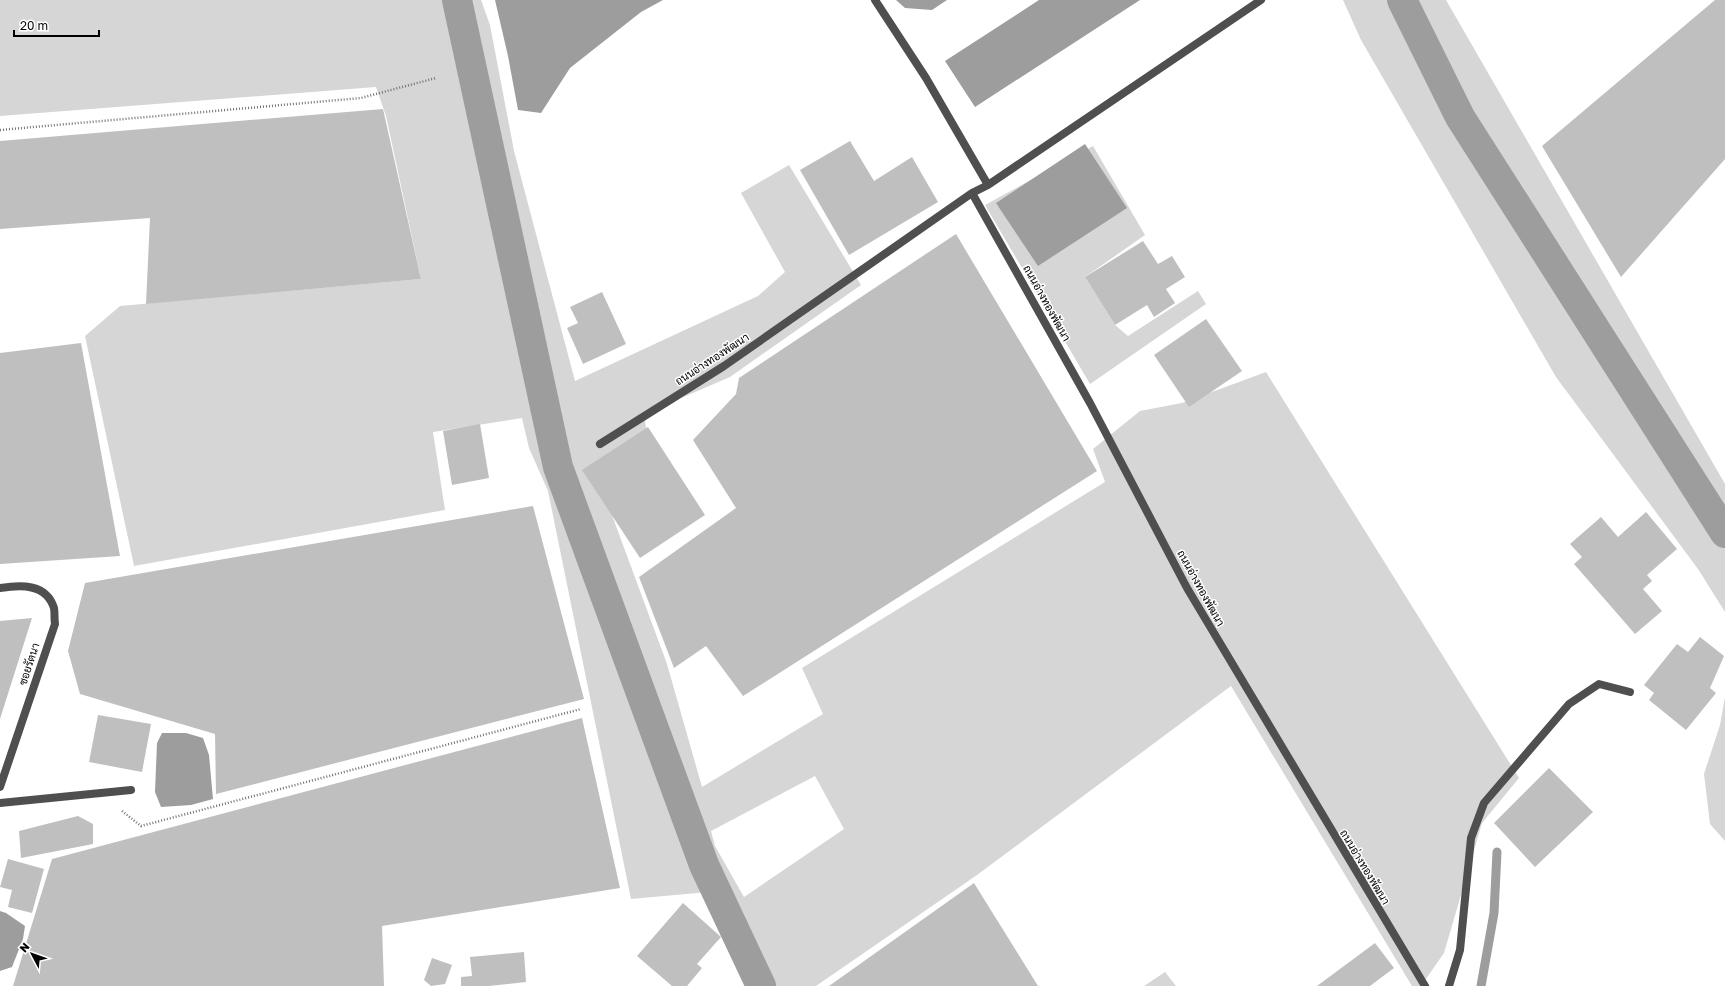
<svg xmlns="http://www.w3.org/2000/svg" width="1725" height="986" font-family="'Golos Text',Sarabun,sans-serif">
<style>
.green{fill:#d6d6d6;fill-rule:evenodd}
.water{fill:#9d9d9d}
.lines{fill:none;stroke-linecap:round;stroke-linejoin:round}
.stream{stroke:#9d9d9d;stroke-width:9}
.canal{stroke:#9d9d9d;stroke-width:30}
.building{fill:#bfbfbf}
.path{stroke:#717171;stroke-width:2.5;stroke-dasharray:1 2;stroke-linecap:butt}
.service{stroke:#4f4f4f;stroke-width:8}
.minor{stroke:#4f4f4f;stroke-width:8}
.labels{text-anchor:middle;stroke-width:3;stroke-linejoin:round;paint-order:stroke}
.street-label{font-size:11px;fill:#000;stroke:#fff}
</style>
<rect width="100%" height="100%" fill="#fff"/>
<path class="green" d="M0,0h481l9,25 24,126 61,230 183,-85 27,-24 -44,-79 48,-28 72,120 -131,92 -86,37 3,20 -48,46 68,184 35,123 121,-73 -21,-46 303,-186 -12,-33 47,-38 42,-8 84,-31 253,406 -37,45 -38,130 -23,33h-9l-181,-300 -254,189 -161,111h-70l-38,-94 -77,7 -83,-408 -19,-43 -7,-30 -89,14 12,78 -311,56 -49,-230 35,-30 301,-27 -35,-163 -10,-29 -376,29zM815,776l29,53 -100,68 -29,-51 -4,-15z
M1343,0h103l279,484v128l-27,-43 -142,-192 -195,-337z
M1093,146l52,89 -60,42 30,48 13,11 70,-45 8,13 -116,80 -105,-179z
M1725,697v144l-15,-17 -6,-50 16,-49z
M1165,972l11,14h-32z"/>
<path class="water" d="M495,0h168l-22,12 -71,56 -29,45 -23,-3 -10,-54z
M896,0h51l-15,10 -27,-2z
M1039,0h101l-165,107 -30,-46z
M1085,144l42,64 -89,58 -42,-63z
M162,733h24l17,5 6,17 4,44 -22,6 -30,2 -6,-15 2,-49z
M0,911l6,2 19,13 -2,13 -11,28 -12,4z"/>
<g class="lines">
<path class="stream" d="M1481,986l13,-73 3,-61"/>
<path class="canal" d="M457,0l101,467 146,398 57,121
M1402,0l58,117 265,416"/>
</g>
<path class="building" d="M1715,0h10v159l-104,118 -79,-131z
M383,109l38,170 -275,25 4,-86 -150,11v-88z
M850,141l24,40 38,-24 26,45 -89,53 -49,-85z
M956,234l141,237 -354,225 -37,-50 -32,22 -35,-91 97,-69 -43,-68 43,-46 3,-16z
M1143,241l15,23 14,-8 13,21 -19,12 9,14 -21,14 -7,-12 -32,20 -30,-48z
M602,292l24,52 -43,20 -16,-36 11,-5 -8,-16z
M1206,319l36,52 -53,36 -35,-52z
M81,343l39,213 -120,8v-211z
M480,424l9,54 -37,7 -9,-54z
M648,427l57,88 -65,43 -58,-88z
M533,506l51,193 -368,95 -1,-60 -135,-40 -12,-43 17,-68z
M1646,512l31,37 -30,26 5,6 -9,8 19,22 -27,23 -61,-70 8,-7 -12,-13 31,-27 17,20z
M32,618l-32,101v-98z
M1700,637l24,19 -14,32 6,5 -30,37 -37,-30 5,-7 -10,-8 33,-41 11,8z
M98,715l53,9 -9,48 -53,-10z
M582,718l38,170 -238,38 2,60h-371l39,-127z
M1549,768l44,44 -58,55 -41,-44z
M78,816l15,8v20l-72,14 -2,-27z
M8,859l36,10 -12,44 -24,-6 4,-17 -12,-3z
M974,883l64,103h-209z
M683,903l38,34 -24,27 5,4 -15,18h-15l-35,-30z
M1375,943l19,25 -24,18h-53z
M524,952l2,30 -37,4h-28v-9l11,-1 -2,-19z
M432,958l20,7 -7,19 -14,2 -7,-6z"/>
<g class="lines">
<path class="path" d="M0,130l361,-32 75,-20
M122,811l19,15 440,-117"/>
<path class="service" d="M0,803l131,-13
M1449,986l11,-36 11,-112 13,-35 85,-99 30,-20 31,8"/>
<path class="minor" d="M875,0l51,78 62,107
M972,193l118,210 97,185 238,398
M600,444l124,-78 248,-173 16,-8 273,-185
M0,588c20,-3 46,-5 54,20 1,5 0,11 1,16l-55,163"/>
</g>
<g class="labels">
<g class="street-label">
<text transform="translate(1047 303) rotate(61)" y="4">ถนนอ่างทองพัฒนา</text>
<text transform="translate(712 359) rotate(-33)" y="4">ถนนอ่างทองพัฒนา</text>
<text transform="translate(1201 588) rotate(61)" y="4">ถนนอ่างทองพัฒนา</text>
<text transform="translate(29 664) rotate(-72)" y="4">ซอยรัตนา</text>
<text transform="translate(1365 867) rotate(59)" y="4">ถนนอ่างทองพัฒนา</text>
</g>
</g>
<g transform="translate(32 954) rotate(311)" stroke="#ffffff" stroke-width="3" paint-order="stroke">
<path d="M0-3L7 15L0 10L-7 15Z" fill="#000000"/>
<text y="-6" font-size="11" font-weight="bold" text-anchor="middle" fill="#000000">N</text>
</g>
<path d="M14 30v6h85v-6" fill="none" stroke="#000000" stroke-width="2"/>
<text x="20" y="30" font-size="12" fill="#000000" stroke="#ffffff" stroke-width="3" paint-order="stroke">20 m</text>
</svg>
